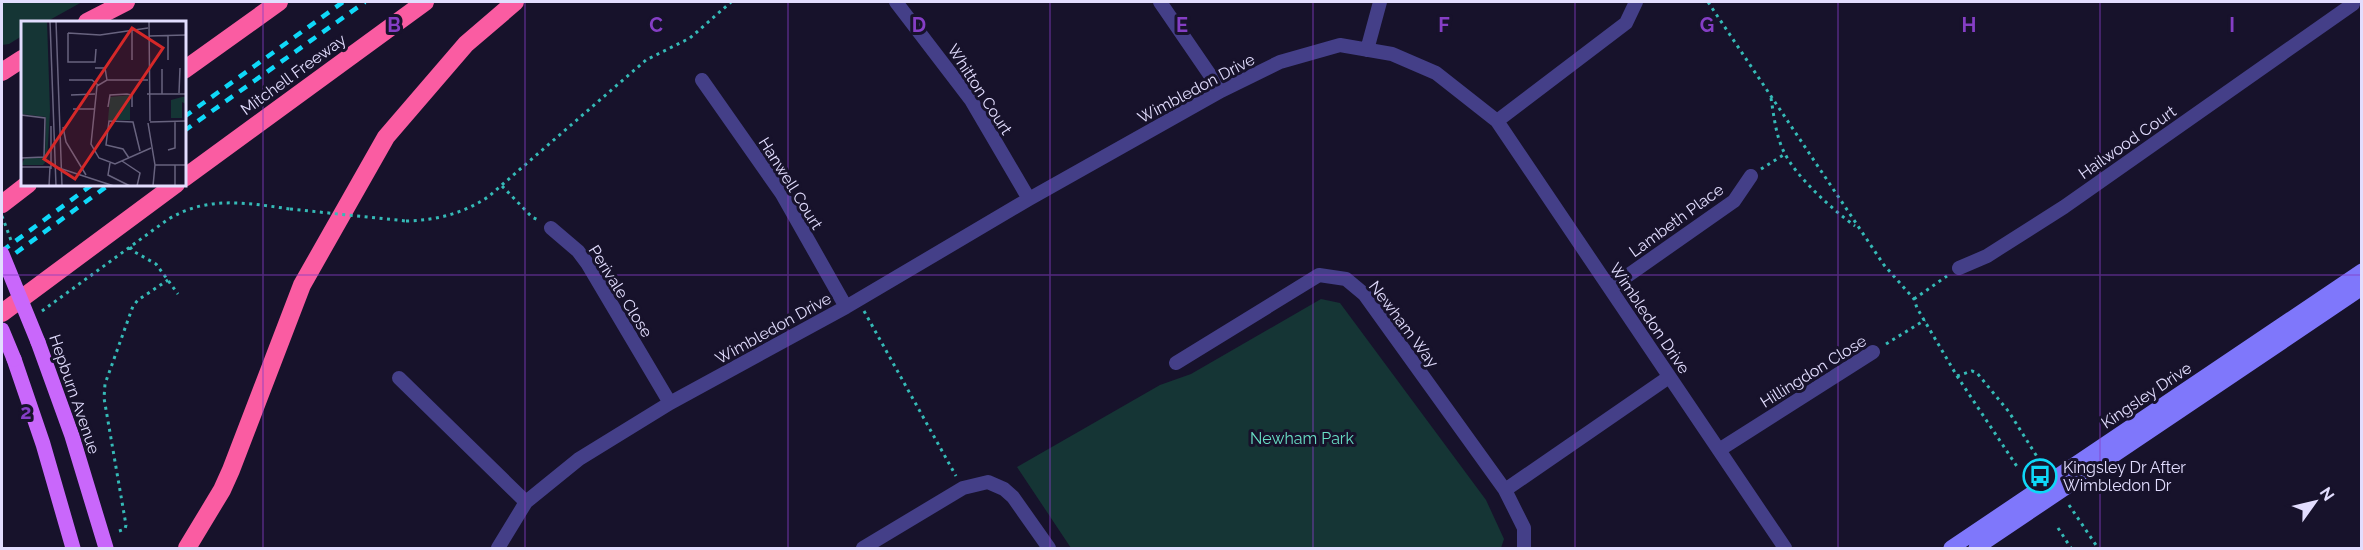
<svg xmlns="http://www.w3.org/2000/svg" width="2363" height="550" font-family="Raleway,sans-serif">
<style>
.green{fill:#153535}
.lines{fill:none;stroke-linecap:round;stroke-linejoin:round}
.path{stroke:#35bab7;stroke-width:3;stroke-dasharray:3 4.5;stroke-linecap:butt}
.street{stroke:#443f88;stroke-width:14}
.secondary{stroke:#7f77fb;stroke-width:15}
.primary{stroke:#c967fb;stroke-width:15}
.highway{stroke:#fa5ca2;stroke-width:18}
.rail{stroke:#0fd8f8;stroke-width:4.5;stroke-dasharray:9 8;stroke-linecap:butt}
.path-bridge{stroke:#35bab7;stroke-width:3;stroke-dasharray:3 4.5;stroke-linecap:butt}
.primary-bridge{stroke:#c967fb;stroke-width:15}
.grid{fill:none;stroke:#853ec5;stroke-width:1.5;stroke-opacity:0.55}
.labels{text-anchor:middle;stroke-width:6;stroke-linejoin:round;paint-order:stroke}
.street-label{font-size:16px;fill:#e2ddfe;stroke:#17122b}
.park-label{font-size:16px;fill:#69dec5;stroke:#17122b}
.poi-label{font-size:16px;fill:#e2ddfe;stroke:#17122b;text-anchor:start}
.inset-road{fill:none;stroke:#68637f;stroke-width:1.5}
.view{fill:#d62828;fill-opacity:0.15;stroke:#d62828;stroke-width:3}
.inset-edge{fill:none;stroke:#e2ddfe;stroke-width:3}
.grid-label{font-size:20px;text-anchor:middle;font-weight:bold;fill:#853ec5;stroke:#17122b;stroke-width:6;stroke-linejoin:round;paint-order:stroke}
</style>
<rect width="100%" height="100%" fill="#17122b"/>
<path class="green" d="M2,2h80l-36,20h-24v14l-13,8 -7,1z
M1321,299l19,4 146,197 18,39 -3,9h-430l-54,-81 143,-82 31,-11z"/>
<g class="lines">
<path class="path" d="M1708,2l176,263 30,34 3,9 40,68 61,92
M1771,98c3,19 5,38 13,54 12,25 49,58 71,74
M1761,169l24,-15
M502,186l30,31 8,4
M406,221c31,-1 56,-7 82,-24l158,-137 44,-22 41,-36
M130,247l3,4 23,13 22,30
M1914,299l33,-23
M42,311l125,-91c40,-25 80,-17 123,-11
M864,311l92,165
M1886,344l39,-24
M1957,376l15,-5 5,2 32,39 32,51
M2069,505l29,43
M2058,528l13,20
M119,531l6,-2 1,-4 -22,-127 1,-14 28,-78 5,-6 30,-20"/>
<path class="street" d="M896,2l75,98 58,99
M1160,2l61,89
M1367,50l13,-48
M702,80l80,114 64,113
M1497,121l129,-98 10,-21
M551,228l27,23 9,12 83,140
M1959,268l28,-12 77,-49 289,-203
M1610,288l124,-87 17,-25
M1176,363l143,-88 27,4 18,15 141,196 19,38v20
M399,378l127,124
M1719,450l154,-98
M1505,490l164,-113
M498,548l28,-46 53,-43 91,-56 176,-96 183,-108 192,-108 59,-29 60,-17 52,9 44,19 61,48 288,427
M863,548l100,-60 25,-6 16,7 9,8 36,51"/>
<path class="secondary" d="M1951,548l411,-277
M1976,548l386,-260"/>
<path class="primary" d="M38,342l34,94 34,112
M14,359l29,85 30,104"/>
<path class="highway" d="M87,22l39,-20
M184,70l95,-68
M2,72l20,-13
M184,178l241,-176
M2,204l26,-20
M2,313l174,-129
M187,548l35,-58 9,-20 71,-185 84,-148 80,-93 49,-42"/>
<path class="rail" d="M184,117l159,-115
M184,131l181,-129
M2,251l91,-67
M2,263l108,-79"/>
<path class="path-bridge" d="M290,209l116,12
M2,216l10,27"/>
<path class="primary-bridge" d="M2,254l36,88
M2,330l12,29"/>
</g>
<path class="grid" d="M263,2v546M525,2v546M788,2v546M1050,2v546M1313,2v546M1575,2v546M1838,2v546M2100,2v546M2,275h2360"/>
<defs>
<g id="bus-ring" transform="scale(1.725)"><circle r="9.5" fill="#17122b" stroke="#0fd8f8" stroke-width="1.5"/><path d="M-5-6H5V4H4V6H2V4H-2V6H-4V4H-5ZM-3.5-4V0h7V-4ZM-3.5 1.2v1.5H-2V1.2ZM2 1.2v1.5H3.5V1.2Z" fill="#0fd8f8"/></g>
</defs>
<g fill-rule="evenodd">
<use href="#bus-ring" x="2040" y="476"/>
</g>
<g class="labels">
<g class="street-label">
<text transform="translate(293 74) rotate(-36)" y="6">Mitchell Freeway</text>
<text transform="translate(1196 88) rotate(-28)" y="6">Wimbledon Drive</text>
<text transform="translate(980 89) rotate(57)" y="6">Whitton Court</text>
<text transform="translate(2127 142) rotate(-35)" y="6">Hailwood Court</text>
<text transform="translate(791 183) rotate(58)" y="6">Hanwell Court</text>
<text transform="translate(1676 220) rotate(-36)" y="6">Lambeth Place</text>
<text transform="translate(621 291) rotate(58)" y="6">Perivale Close</text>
<text transform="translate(1650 318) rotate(56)" y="6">Wimbledon Drive</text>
<text transform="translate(1404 324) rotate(53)" y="6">Newham Way</text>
<text transform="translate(773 328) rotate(-29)" y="6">Wimbledon Drive</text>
<text transform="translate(1813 371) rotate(-32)" y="6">Hillingdon Close</text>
<text transform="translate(75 394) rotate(71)" y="6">Hepburn Avenue</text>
<text transform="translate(2146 395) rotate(-34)" y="6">Kingsley Drive</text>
</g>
<g class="park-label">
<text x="1302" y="444">Newham Park</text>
</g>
<g class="poi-label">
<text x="2063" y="473">Kingsley Dr After<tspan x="2063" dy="18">Wimbledon Dr</tspan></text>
</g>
</g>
<g transform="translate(21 21)">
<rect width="165" height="165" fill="#17122b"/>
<path d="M0,0h26l3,90 -3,49 -4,5h-22l4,-7 20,-1 1,-40 -25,-3zM109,74v25h-22l2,-23zM161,76h4v7l-4,-2v16h-11v-18z" fill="#153535"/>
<path class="inset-road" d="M29,0l6,165M35,0l6,165M128,0l1,100M47,12l32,2 48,-7M47,12v29h27l1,-13M128,15l37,-1M111,39v-31M147,39v-25M74,47h10l2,12M48,59h23l6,5M127,59h-41l-10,6 -6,58 8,14 16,6 36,-16M158,72l1,-25M126,73h39M141,73v-25M50,74l24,-1M87,86l2,-12 17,-1 5,1v12M52,88h21M0,94l24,3 -1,39 -23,1M129,101l36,-1M127,102l7,42 -2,21M42,106l3,15 20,33M0,113v21M147,129l7,-2v-26M108,137l-6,-9 -17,-4 3,-24 24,1 7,29M101,140l18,12 -3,13M89,142l-2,12 22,11M134,144h31M154,144v21M0,146h30M38,147l55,18M30,148v-43M28,165l1,-19"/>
<path class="view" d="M111,7l31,20 -88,131 -31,-20z"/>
<rect width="165" height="165" class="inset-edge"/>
</g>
<g class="grid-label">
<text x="394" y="32">B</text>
<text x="656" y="32">C</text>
<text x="919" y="32">D</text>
<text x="1182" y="32">E</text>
<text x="1444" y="32">F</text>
<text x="1707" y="32">G</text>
<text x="1969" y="32">H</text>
<text x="2232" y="32">I</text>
<text x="26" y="419">2</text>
</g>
<rect width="2363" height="550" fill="none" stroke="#e2ddfe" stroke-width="6"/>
<g transform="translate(2315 502) rotate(56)" stroke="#17122b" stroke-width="4.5" paint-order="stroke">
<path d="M0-4.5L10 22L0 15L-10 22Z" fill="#e2ddfe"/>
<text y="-9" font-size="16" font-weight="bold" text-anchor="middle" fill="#e2ddfe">N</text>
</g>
</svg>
